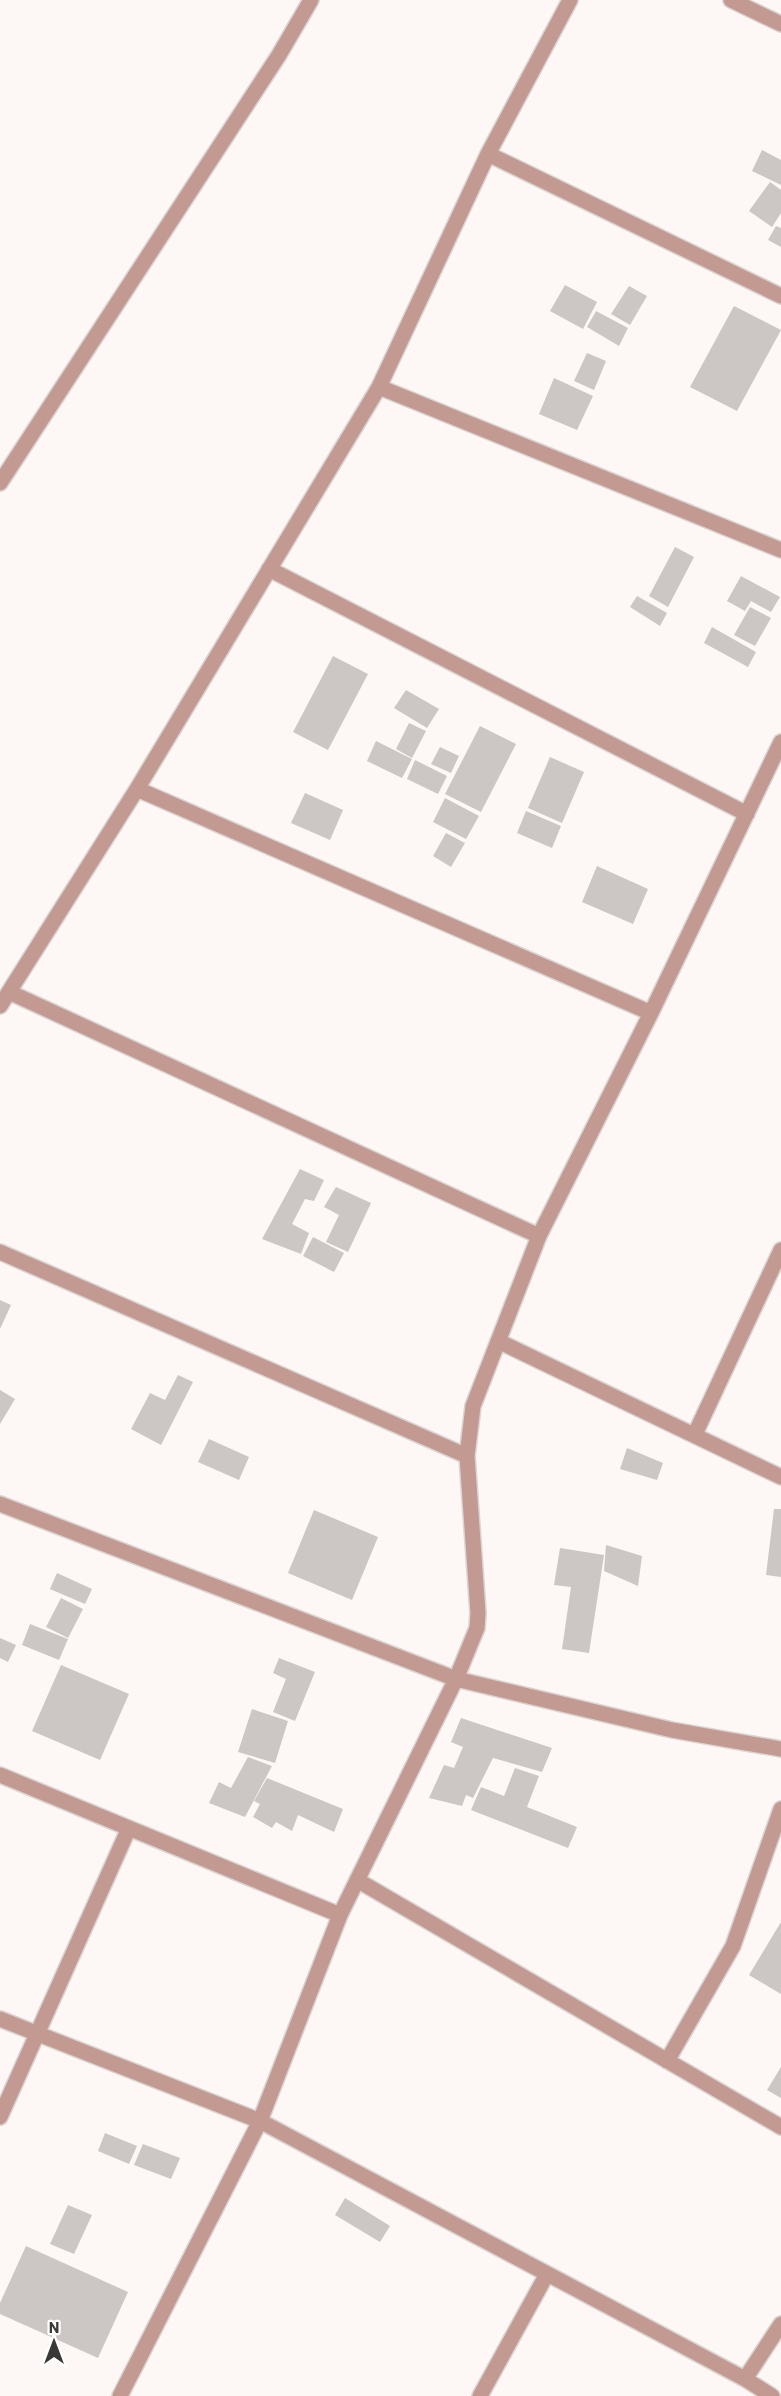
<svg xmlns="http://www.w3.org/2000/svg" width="781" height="2396" font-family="Barlow,sans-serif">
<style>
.building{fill:#ccc6c4}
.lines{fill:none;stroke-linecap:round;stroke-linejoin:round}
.minor-casing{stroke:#dad5d3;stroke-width:18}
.minor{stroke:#c39a91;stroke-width:15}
</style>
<rect width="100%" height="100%" fill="#fdf7f5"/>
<path class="building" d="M762,150l19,10v25l-29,-14z
M770,182l11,8v23l-9,14 -23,-16z
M776,226l5,2v19l-13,-7z
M565,285l32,17 -14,27 -33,-18z
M629,286l18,10 -17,29 -19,-11z
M734,306l47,24 -44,81 -47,-24z
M596,311l32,17 -9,18 -32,-19z
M587,353l19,8 -12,29 -20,-9z
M554,378l39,18 -16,34 -38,-16z
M675,547l19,10 -26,50 -19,-11z
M741,576l39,21 -9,15 -20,-11 -6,10 -18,-10z
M637,596l30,17 -7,13 -30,-19z
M750,607l21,11 -16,28 -21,-11z
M712,627l44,25 -8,15 -44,-24z
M333,656l35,18 -40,76 -35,-18z
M406,690l33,19 -12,19 -33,-20z
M409,723l17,8 -14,27 -16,-9z
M480,726l36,18 -35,68 -36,-18z
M376,741l36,18 -10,19 -35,-17z
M440,747l19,9 -8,17 -20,-9z
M550,757l34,15 -22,51 -34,-15z
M415,760l32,16 -9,18 -31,-15z
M305,793l38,17 -13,30 -39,-17z
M445,798l34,18 -13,23 -33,-17z
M526,811l35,15 -9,22 -35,-15z
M446,833l19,10 -14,24 -18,-11z
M597,866l51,23 -15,35 -51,-22z
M300,1169l24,11 -10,21 -9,-2 -13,25 17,9 -8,21 -39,-15z
M336,1187l35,16 -23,49 -22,-10 13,-27 -15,-8z
M313,1237l31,16 -10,19 -31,-16z
M0,1300l11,5 -11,24z
M178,1375l15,7 -32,63 -30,-16 19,-36 15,7z
M0,1390l15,9 -15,25z
M209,1439l40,18 -10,23 -41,-18z
M627,1448l36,15 -6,17 -37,-11z
M774,1509h7v68l-15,-2z
M314,1510l64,27 -26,63 -64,-27z
M606,1545l36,11 -4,30 -34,-15z
M560,1548l44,7 -15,98 -27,-4 9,-62 -17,-2z
M57,1573l35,16 -7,15 -35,-15z
M61,1598l22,11 -15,29 -22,-11z
M30,1624l38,15 -9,21 -37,-15z
M0,1638l16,7 -8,17 -8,-4z
M279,1658l36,14 -20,49 -22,-9 13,-33 -13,-6z
M61,1665l68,29 -29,66 -68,-29z
M252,1709l36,12 -13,42 -37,-11z
M461,1718l91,30 -10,24 -49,-14 -20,40 -7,-3 -4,11 -33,-8 15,-33 10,3 9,-21 -12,-5z
M248,1757l24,9 -27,51 -36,-14 10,-21 12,6z
M515,1768l24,8 -12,31 50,20 -9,21 -97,-38 10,-23 23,9z
M267,1778l76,31 -9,23 -36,-17 -6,16 -16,-9 -4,6 -19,-11 7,-13 -6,-3z
M781,1922v72l-32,-19z
M781,2067v31l-14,-8z
M105,2133l32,13 -8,18 -31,-13z
M143,2144l37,14 -9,21 -37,-14z
M345,2198l45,28 -10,16 -45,-27z
M68,2205l24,10 -18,39 -24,-10z
M26,2246l102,46 -30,66 -98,-44v-11z"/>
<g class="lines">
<g class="minor-casing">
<path id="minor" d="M731,0l50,24
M488,154l293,142
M379,387l402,163
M0,483l279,-428 32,-55
M269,569l478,245
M137,789l514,224
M9,992l530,244
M0,1006l137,-217 242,-402 109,-233 82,-154
M0,1252l467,204
M498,1341l283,136
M695,1434l86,-184
M0,1504l456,175 216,51 109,19
M0,1775l340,140
M357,1880l424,247
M0,2019l260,102 485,258 27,17
M667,2061l66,-115 48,-137
M0,2117l129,-289
M745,2379l36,-55
M120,2396l140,-275 80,-206 116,-236 21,-51 1,-15 -11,-157 6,-50 66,-170 112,-223 130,-271
M480,2396l67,-122"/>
</g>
<use href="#minor" class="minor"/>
</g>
<g transform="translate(54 2342)" stroke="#ffffff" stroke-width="4.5" paint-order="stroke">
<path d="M0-4.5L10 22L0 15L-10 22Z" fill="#3a3837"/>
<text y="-9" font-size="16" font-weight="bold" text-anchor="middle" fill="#3a3837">N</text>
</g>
</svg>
